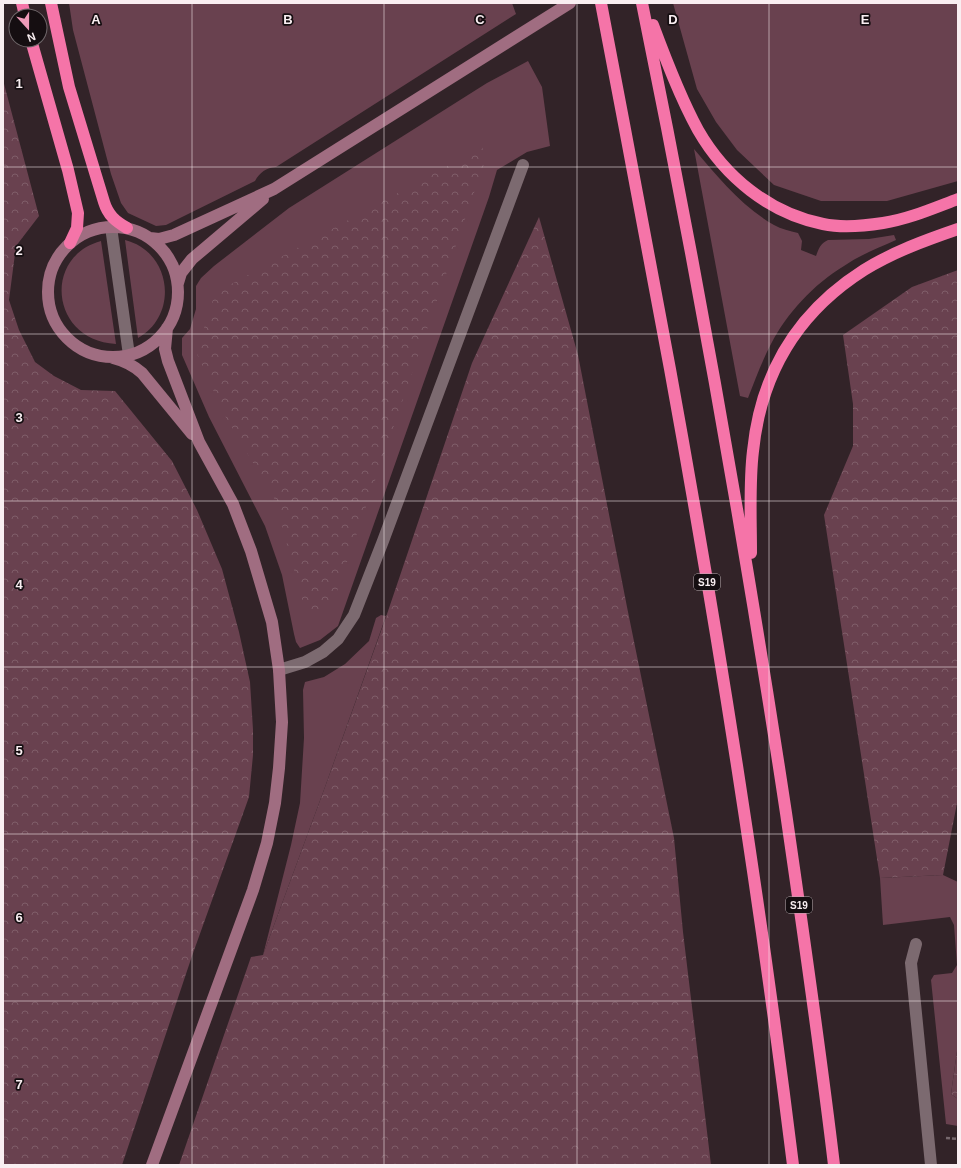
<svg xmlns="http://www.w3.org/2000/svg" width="961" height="1168" font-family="Arial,sans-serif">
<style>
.grass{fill:#69414f}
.forest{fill:url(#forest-crowns)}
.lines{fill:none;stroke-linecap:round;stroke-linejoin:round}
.path{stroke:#76686d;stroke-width:2.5;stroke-dasharray:4 2;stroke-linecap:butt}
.lane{stroke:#7c6a70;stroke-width:12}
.secondary{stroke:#a06d81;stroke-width:12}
.highway{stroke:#f574a8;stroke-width:12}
.grid{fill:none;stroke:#f9eef1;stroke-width:1;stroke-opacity:0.55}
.labels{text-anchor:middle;stroke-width:3.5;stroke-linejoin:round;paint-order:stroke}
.shield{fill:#150e11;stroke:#b5abae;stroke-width:1}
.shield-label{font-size:10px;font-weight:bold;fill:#f9eef1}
.grid-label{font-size:13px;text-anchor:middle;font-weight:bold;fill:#f9eef1;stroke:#150e11;stroke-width:3.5;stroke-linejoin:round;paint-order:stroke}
</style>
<defs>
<pattern id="forest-crowns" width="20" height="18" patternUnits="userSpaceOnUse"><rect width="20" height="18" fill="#69414f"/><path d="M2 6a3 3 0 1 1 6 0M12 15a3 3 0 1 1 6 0" fill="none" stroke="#7f5d69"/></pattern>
</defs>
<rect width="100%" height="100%" fill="#322328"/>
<path class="grass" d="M69,3h443l4,11 -240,153c-10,1 -16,5 -21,14l-77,38 -12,6 -10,1 -28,-13 -7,-10 -10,-29 -38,-144z
M673,3h285v178l-71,20h-66l-47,-16 -37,-35 -21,-28 -19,-33z
M528,61l14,26 8,59 -23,6 -30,18 -8,27 -151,429 -18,14 -20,8 -4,-6 -2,-8 -12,-59 -17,-49 -56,-109 -27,-62v-17l8,-9 6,-20v-23l5,-8 13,-12 75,-58 198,-125z
M694,149c24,28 48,58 80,76 7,4 16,6 24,8l4,8 -1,9 15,6c3,-8 4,-12 12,-16l41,-1 25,-4 2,5c-18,8 -36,15 -52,26 -30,18 -57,47 -73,78 -9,17 -16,36 -23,54l-8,-2z
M125,240c47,12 54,75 13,98z
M101,241l15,103c-65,-3 -74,-87 -15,-103z
M381,615l5,1 -61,171 -62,168 28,-110 9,-42 4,-65 -1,-48 2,-8 19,-5 21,-13 24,-23 7,-23z
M943,875l15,7v162l-7,50 7,5v27l-12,-2 -15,-144 3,-5 18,-2 5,-8 -3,-40 -4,-8 -67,8 -3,-47z"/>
<path class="forest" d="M3,80l36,136 -23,30 -7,54 10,30 16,32 19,14 27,14 34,1 57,70 25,49 25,59 17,63 11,50 3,48v25l-4,42 -57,159 -70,209h-119z
M482,147l4,11 -153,445 -18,14 -9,-3 -31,-114 -51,-86 -27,-60 6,-23 12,-38z
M539,217l39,138 49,252 47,231 9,94 28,233h-532l72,-208 12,-2 62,-168 61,-170 86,-254z
M958,270v528l-15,77 -63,3 -56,-363 29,-69v-42l-10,-69 69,-48z
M958,1044v55l-7,-5z"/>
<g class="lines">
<path class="path" d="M946,1138l12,1"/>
<path class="lane" d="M111,227l18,128
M279,670l26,-8 18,-10 15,-13 16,-24 29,-74 140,-376
M916,944l-5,19 20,202"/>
<path class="secondary" d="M48 292a65 65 0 1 1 130 0a65 65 0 1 1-130 0Z
M150,238l9,1 15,-4 100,-46 296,-186
M178,283l3,-10 11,-14 71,-60
M113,358c12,3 20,7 29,15l50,61
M152,1165l101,-275 14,-47 8,-40 4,-35 3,-46 -3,-52 -7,-48 -21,-71 -18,-47 -34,-62 -31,-81 -3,-12 2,-21"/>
<path class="highway" d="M22,3l3,13
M51,3l18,84 35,115c4,13 11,19 23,26
M601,3c23,122 47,244 69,366 48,264 90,530 123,796
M642,3c55,269 103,539 144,810 17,117 34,234 48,352
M653,25c13,35 27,72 45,105 27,47 71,83 125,94 19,4 41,2 60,-1 26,-4 51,-15 75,-24
M31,40l37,130 10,43 -1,15 -7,15
M751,553c0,-34 -2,-69 2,-102 8,-79 45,-139 111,-181 29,-18 62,-30 94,-41"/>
</g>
<path class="grid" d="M192,3v1162M384,3v1162M577,3v1162M769,3v1162M3,167h955M3,334h955M3,501h955M3,667h955M3,834h955M3,1001h955"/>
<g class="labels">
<g class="shield">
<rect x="694" y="574" width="26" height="16" rx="3"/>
<rect x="786" y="897" width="26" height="16" rx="3"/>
</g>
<g class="shield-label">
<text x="707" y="586">S19</text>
<text x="799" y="909">S19</text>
</g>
</g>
<g class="grid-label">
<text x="96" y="24">A</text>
<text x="288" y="24">B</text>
<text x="480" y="24">C</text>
<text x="673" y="24">D</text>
<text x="865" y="24">E</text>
<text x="19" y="88">1</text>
<text x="19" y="255">2</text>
<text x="19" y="422">3</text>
<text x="19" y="589">4</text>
<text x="19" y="755">5</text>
<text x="19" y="922">6</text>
<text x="19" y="1089">7</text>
</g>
<rect width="961" height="1168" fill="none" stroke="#f9eef1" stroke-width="8"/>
<g transform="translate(28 28) rotate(159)"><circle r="19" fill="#150e11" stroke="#70686b"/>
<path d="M0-3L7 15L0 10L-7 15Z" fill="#ef9ab9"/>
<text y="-6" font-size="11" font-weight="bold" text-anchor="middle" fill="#f9eef1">N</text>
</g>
</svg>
